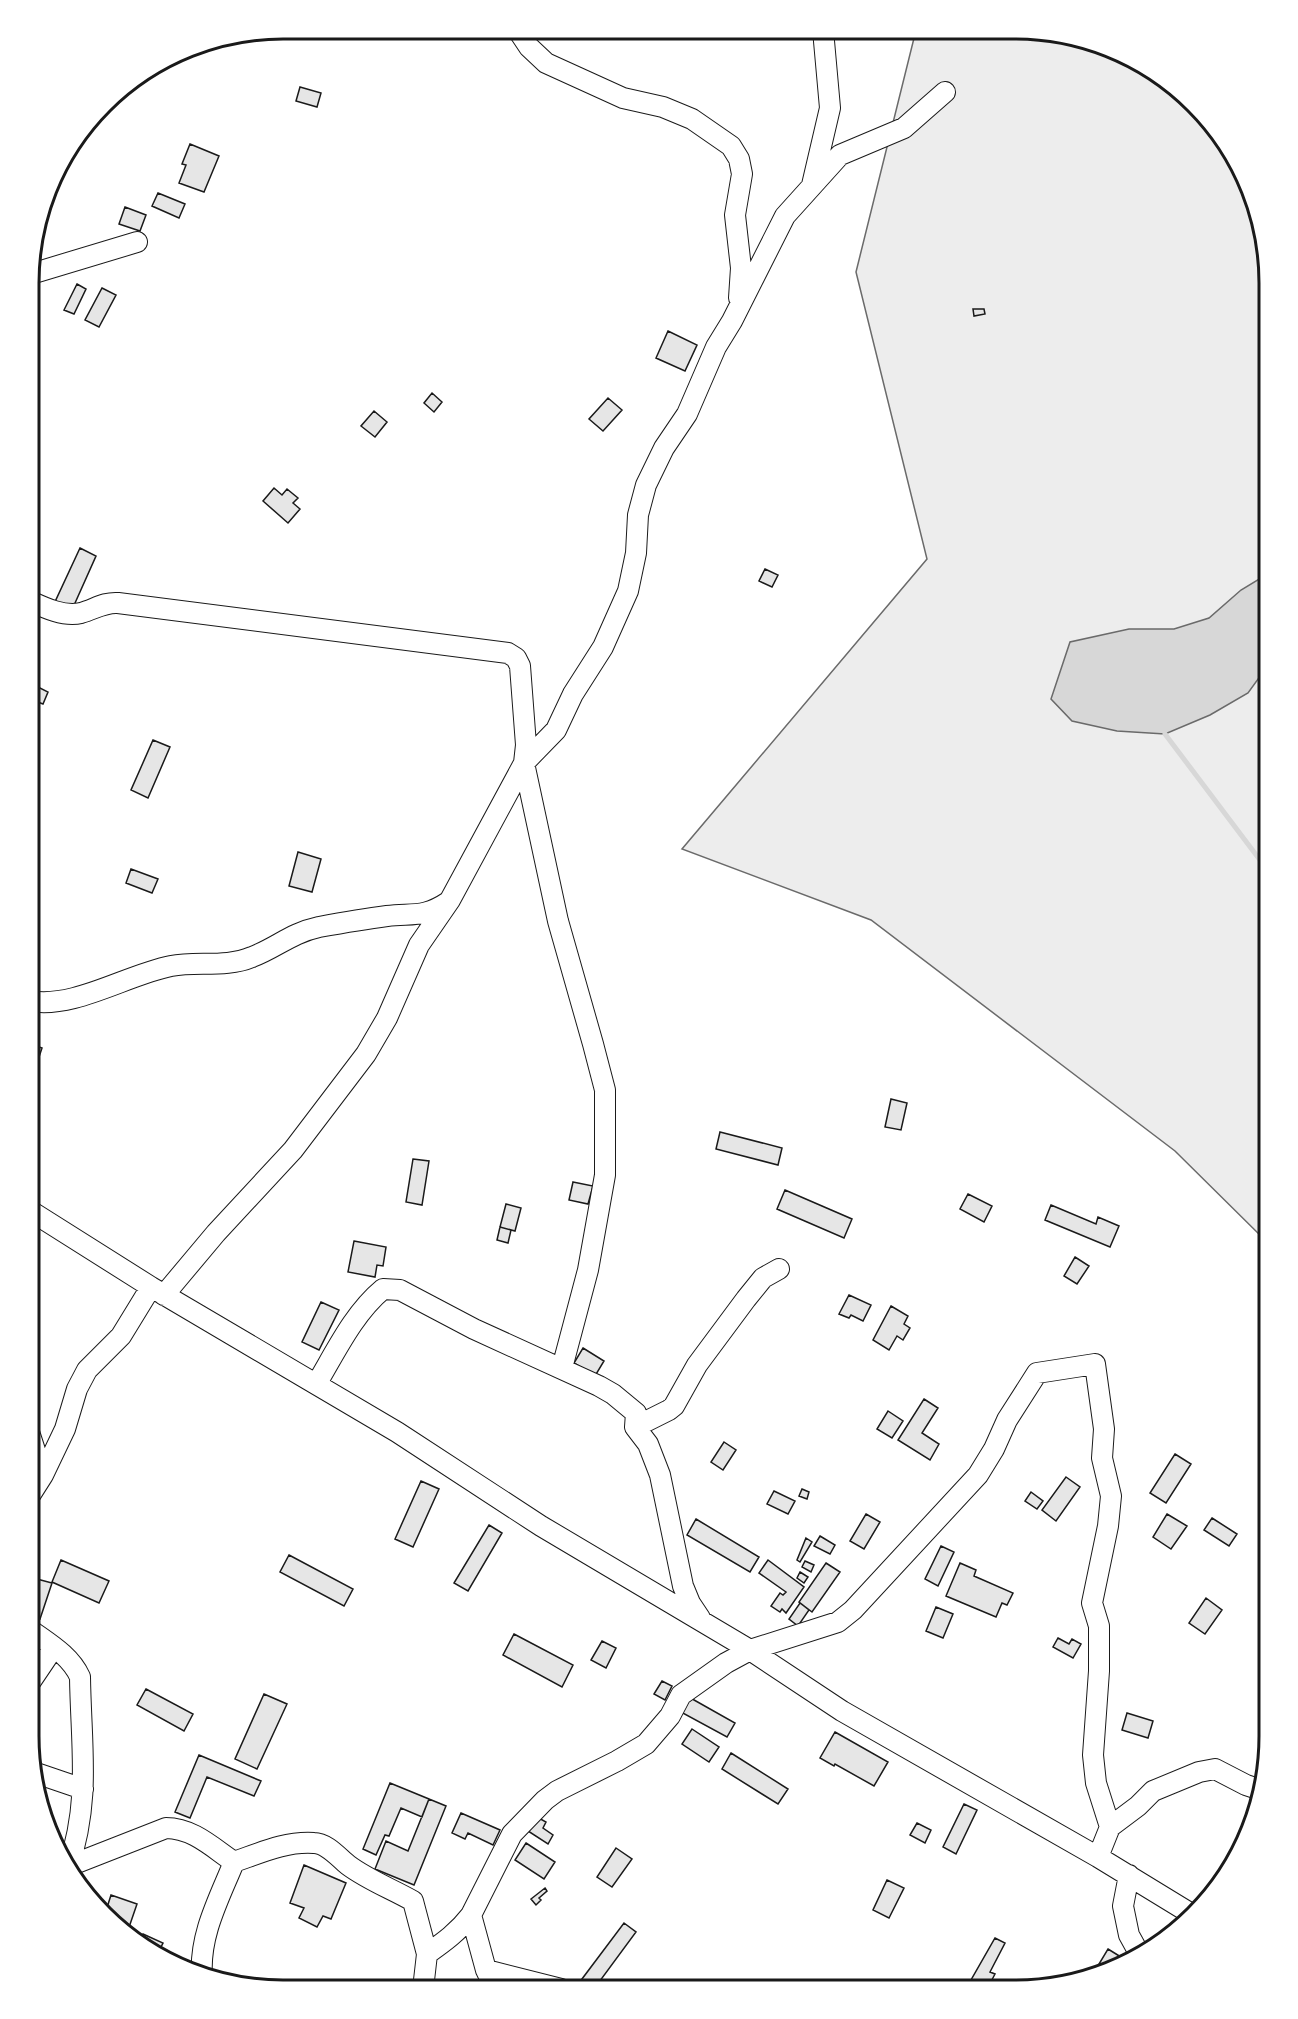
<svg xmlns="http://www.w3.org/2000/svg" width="1298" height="2019" font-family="Rubik,sans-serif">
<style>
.built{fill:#ededed;stroke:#6a6a6a;stroke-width:1.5}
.water{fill:#d7d7d7;stroke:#6a6a6a;stroke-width:1.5}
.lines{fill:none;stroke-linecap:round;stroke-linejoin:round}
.stream{stroke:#d7d7d7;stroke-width:5}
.building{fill:#e6e6e6;stroke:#1a1a1a;stroke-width:1.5}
.minor-casing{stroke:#1a1a1a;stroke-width:22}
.minor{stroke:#fff;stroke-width:20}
.rim{fill:none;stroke:#1a1a1a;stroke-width:3}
</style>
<rect width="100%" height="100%" fill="#fff"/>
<path class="built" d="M916,30l133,1 63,17 58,33 47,47 33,57 19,98v961l-94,-93 -304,-231 -189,-71 245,-290 -71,-287z"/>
<path class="water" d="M1269,573v91l-21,29 -38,22 -45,19 -48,-3 -45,-10 -21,-22 19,-57 59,-13h45l35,-11 32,-28z"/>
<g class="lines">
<path class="stream" d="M1165,734l104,138"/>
</g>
<path class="building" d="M300,87l21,6 -4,14 -21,-6z
M190,144l29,12 -15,36 -25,-9 7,-18 -4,-1z
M158,193l27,11 -6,14 -27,-12z
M125,207l21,8 -6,16 -21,-7z
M77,284l9,5 -12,25 -10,-4z
M102,288l14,7 -17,32 -14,-7z
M973,309h11l1,5 -11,2z
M668,331l29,14 -12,26 -29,-13z
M432,393l10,9 -8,10 -10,-9z
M608,398l14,12 -19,21 -14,-12z
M374,411l13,11 -12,15 -14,-11z
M274,488l8,7 5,-6 11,9 -5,5 7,6 -12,14 -25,-22z
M80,548l16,8 -25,56 -17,-8z
M765,569l13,6 -6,12 -13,-6z
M34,685l14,7 -5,12 -13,-5z
M153,740l17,7 -22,51 -17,-8z
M298,852l23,7 -9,33 -23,-6z
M131,869l27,10 -6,14 -26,-10z
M30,1044l12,4 -4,12 -9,-3z
M891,1099l16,4 -6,27 -16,-3z
M720,1132l62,16 -4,17 -62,-16z
M413,1159l16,2 -7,44 -16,-3z
M573,1182l20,4 -5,18 -19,-4z
M785,1190l67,29 -8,19 -67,-29z
M968,1194l24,12 -8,16 -24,-13z
M506,1204l15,4 -6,23 -15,-4z
M1051,1205l45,19 2,-7 21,9 -9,21 -65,-27z
M500,1227l11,3 -3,13 -11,-3z
M354,1241l32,6 -3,19 -6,-1 -2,12 -27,-5z
M1075,1257l14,9 -12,18 -13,-8z
M849,1295l22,10 -8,16 -12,-6 -2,3 -10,-4z
M321,1302l18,8 -20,40 -17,-8z
M891,1306l17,10 -4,8 6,4 -7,12 -6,-4 -8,14 -16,-10z
M583,1348l21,13 -9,15 -21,-13z
M924,1399l14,9 -16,25 17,11 -9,16 -32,-20z
M888,1411l15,10 -11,17 -15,-9z
M724,1442l12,8 -13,20 -12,-8z
M1175,1454l16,10 -25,39 -16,-10z
M1066,1477l14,10 -24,34 -14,-11z
M421,1481l18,8 -26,58 -18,-8z
M802,1489l7,3 -2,7 -8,-3z
M774,1491l21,10 -7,13 -21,-10z
M1031,1492l12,9 -6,8 -12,-8z
M866,1514l14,8 -16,27 -14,-8z
M1167,1514l20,12 -16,23 -18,-12z
M1212,1518l25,16 -8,12 -25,-16z
M696,1519l63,38 -9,15 -63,-37z
M489,1525l13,8 -34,58 -14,-8z
M820,1536l15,9 -5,9 -16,-8z
M806,1538l6,4 -12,20 -3,-2z
M941,1546l13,6 -16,34 -13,-7z
M289,1555l64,34 -9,17 -64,-34z
M61,1560l48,21 -10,22 -47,-21z
M768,1560l36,27 -18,26 -4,-4 -2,3 -9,-6 9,-13 3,2 3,-3 -27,-19z
M805,1561l9,4 -3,7 -9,-5z
M826,1563l14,9 -28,40 -13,-10z
M960,1563l16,7 -2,6 39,17 -6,12 -5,-2 -6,14 -50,-21z
M800,1572l8,5 -4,6 -7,-5z
M37,1579l15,4 -12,36 -11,-4v-10z
M1206,1598l16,12 -17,24 -16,-11z
M800,1603l9,7 -11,16 -9,-7z
M936,1607l17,7 -10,24 -17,-7z
M514,1634l59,31 -11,22 -59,-32z
M1058,1638l11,6 3,-5 9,5 -8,14 -20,-11z
M602,1641l14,7 -10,20 -15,-8z
M662,1681l10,5 -7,14 -11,-6z
M146,1689l47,25 -9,17 -47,-26z
M264,1694l23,10 -30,65 -22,-10z
M687,1696l48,27 -8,14 -48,-26z
M1127,1713l26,8 -5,17 -26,-8z
M692,1729l27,18 -10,15 -27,-18z
M835,1732l53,30 -14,24 -39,-22 -1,2 -14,-8z
M731,1753l57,36 -10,15 -56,-35z
M199,1755l62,26 -7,15 -47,-19 -17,41 -15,-6z
M390,1783l39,16 -7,18 -21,-9 -12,28 -4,-1 -9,20 -13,-6z
M429,1799l17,7 -32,79 -39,-16 11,-28 22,10z
M964,1804l13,6 -21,44 -13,-7z
M461,1813l39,17 -7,15 -25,-12 -3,6 -13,-6z
M537,1817l9,5 -3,6 10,7 -5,9 -20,-13z
M917,1823l14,7 -6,13 -15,-8z
M526,1843l29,19 -11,17 -29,-19z
M616,1848l16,11 -20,28 -15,-10z
M304,1865l42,18 -15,36 -8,-3 -6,11 -18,-9 5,-10 -14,-5z
M887,1880l17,8 -15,30 -16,-8z
M545,1888l2,3 -8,7 2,2 -5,5 -5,-6z
M111,1895l26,9 -11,32 -21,-22z
M624,1923l12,9 -42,57 -12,-10z
M143,1934l20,9 -6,12 -18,-11z
M995,1938l10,5 -15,29 5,2 -8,15 -16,-9z
M1108,1949l21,13 -18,9 -12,-7z"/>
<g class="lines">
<g class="minor-casing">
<path id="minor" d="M517,29l12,18 17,16 77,35 40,9 29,12 39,27 8,13 3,15 -7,41 6,53 -2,30
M812,185l18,-77 -7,-78
M31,274l106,-32
M30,601c15,7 34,16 51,12 14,-4 23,-11 37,-10l390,50 8,5 4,8 6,79 -2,18 -74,137 -31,45 -32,73 -21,36 -73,96 -77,83 -52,62
M524,763l32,-33 17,-36 30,-47 25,-56 8,-38 2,-38 8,-30 18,-37 23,-34 29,-67 16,-26 53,-105 55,-61 64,-27 41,-36
M524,763l34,158 35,123 12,46v85l-17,95 -26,98
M30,1001c44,8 96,-26 141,-35 26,-5 55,2 81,-9 24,-9 39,-24 67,-30 22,-4 45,-8 68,-11 26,-3 37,2 61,-14
M29,1210l122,77 246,145 144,94 209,124 92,61 256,146 95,58
M317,1383c19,-32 37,-70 66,-94l17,1 74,39 125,57 14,8 23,19 -1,14 13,17 12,31 23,111 7,17 10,15
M635,1427l34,-17 5,-4 23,-41 49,-66 17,-21 16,-9
M29,1432l14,43
M29,1497l14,-22 22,-46 12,-40 10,-19 34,-34 30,-49
M29,1629c19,14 41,26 51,48 1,70 11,123 -12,191
M29,1684l25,-37
M36,1773l47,16
M1098,1857l12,-30 28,-21 15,-15 46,-19 16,-3 31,16 15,5
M69,1866l97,-38c27,0 47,20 68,34
M1129,1875l-6,31 6,29 11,20
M471,1915l15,55 9,19
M427,1954c17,-12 31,-22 44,-39l41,-81 33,-34 12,-9 60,-30 29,-17 24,-28 11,-21 45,-32 24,-13 88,-28 15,-12 125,-135 16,-26 13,-29 30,-47 58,-9 9,65 -2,29 9,38 -3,30 -16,77 7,23v45l-6,84 3,28 14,44
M486,1970l75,19
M202,1976c-3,-41 17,-77 32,-114 26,-9 52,-21 80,-19 13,0 25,15 34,22 20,15 44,24 65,36l14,53 -4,35"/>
</g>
<use href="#minor" class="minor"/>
</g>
<path d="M0 0H1298V2019H0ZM283 39H1015A244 244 0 0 1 1259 283V1736A244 244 0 0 1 1015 1980H283A244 244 0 0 1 39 1736V283A244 244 0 0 1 283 39Z" fill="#fff" fill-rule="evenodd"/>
<path class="rim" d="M283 39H1015A244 244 0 0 1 1259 283V1736A244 244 0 0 1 1015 1980H283A244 244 0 0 1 39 1736V283A244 244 0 0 1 283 39Z"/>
</svg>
